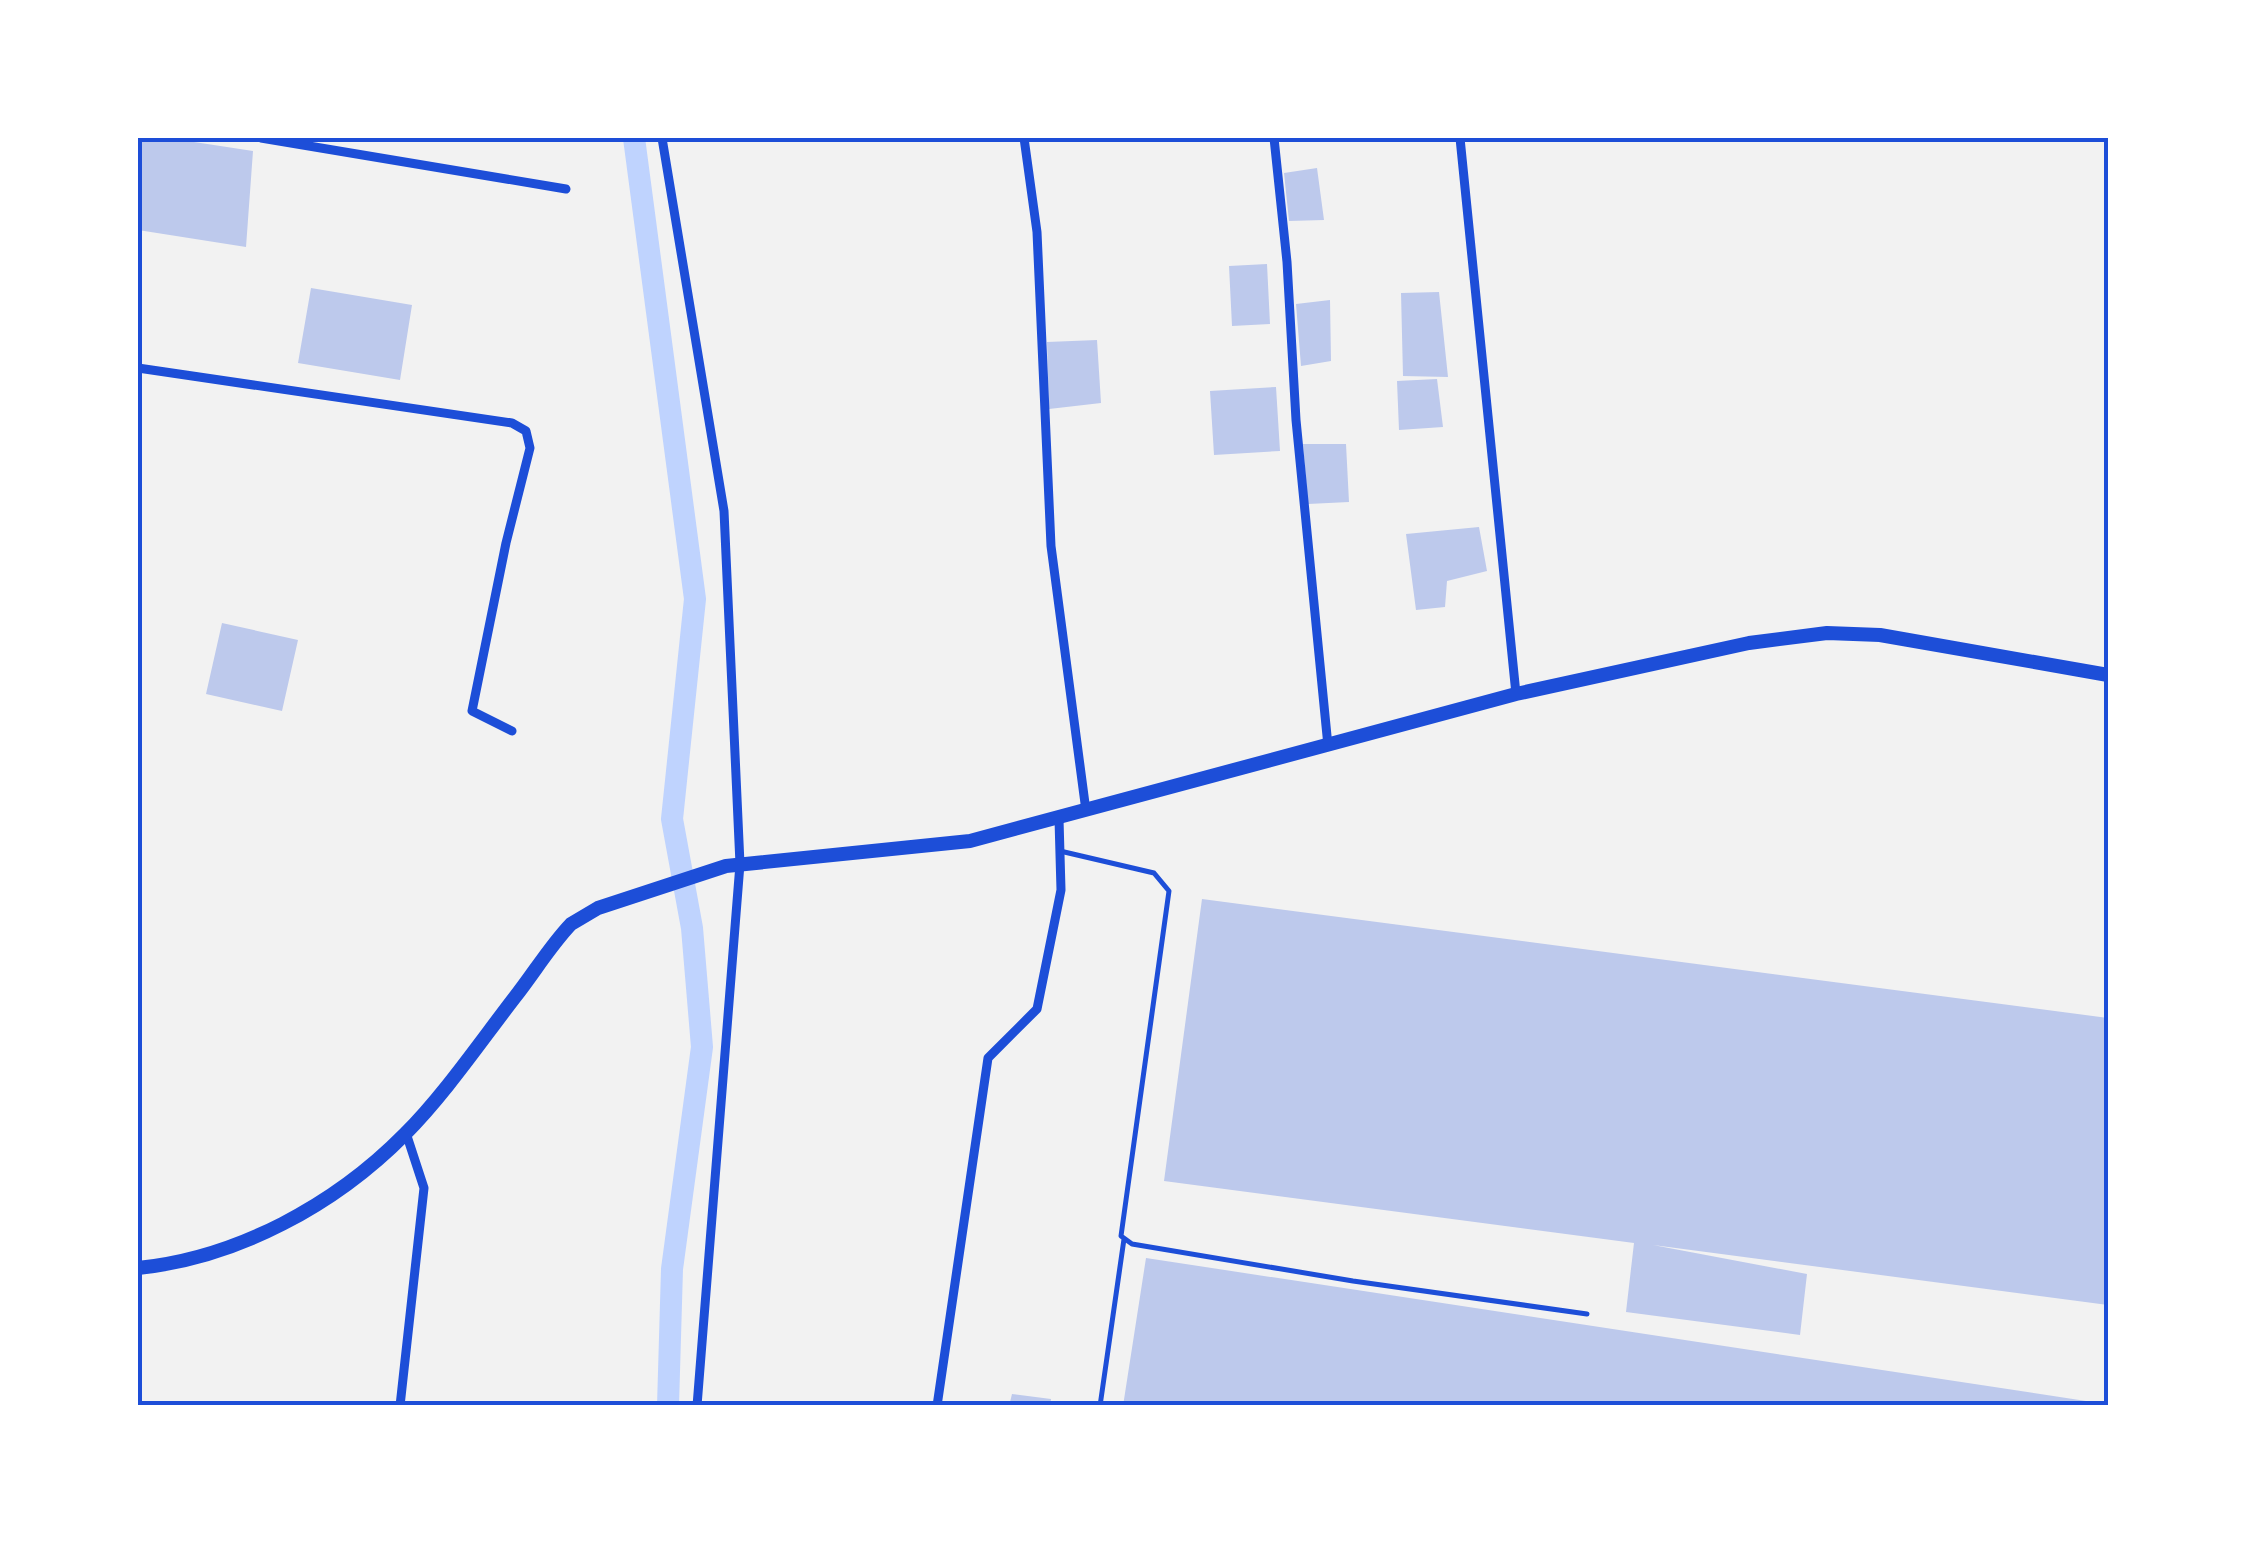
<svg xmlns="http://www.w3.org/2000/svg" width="2246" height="1543" font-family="Manrope,sans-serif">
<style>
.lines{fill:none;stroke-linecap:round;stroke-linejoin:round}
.canal{stroke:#bfd3fe;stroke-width:22}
.building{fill:#bdc9ec}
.service{stroke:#1d4ed8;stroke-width:5}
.minor{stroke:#1d4ed8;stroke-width:9}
.secondary{stroke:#1d4ed8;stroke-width:14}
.neatline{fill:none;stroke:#1d4ed8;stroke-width:4}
</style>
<rect width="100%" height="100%" fill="#f2f2f2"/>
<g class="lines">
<path class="canal" d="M634,138l61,461 -23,220 20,109 10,119 -30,222 -4,137"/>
</g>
<path class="building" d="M139,138h29l85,13 -7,96 -108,-17z
M1317,168l7,52 -35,1 -5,-48z
M1267,264l3,60 -38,2 -3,-60z
M311,288l101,17 -12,75 -102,-17z
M1439,292l9,85 -45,-1 -2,-83z
M1330,300l1,61 -30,5 -5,-62z
M1097,340l4,63 -52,6 -2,-67z
M1437,379l6,48 -44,3 -2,-49z
M1276,387l4,64 -66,4 -4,-64z
M1303,444h43l3,58 -41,2z
M1479,527l8,44 -40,10 -2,26 -29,3 -10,-76z
M222,623l76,17 -16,71 -76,-17z
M1202,899l906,119v287l-455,-60 154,29 -7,61 -174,-23 8,-69 -470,-62z
M1146,1258l953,145v3h-976z
M1012,1394l39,5 -1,7h-41z"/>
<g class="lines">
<path class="service" d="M1060,851l94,22 15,18 -48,345 11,8 221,37 234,33
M1100,1406l24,-167"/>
<path class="minor" d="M261,138l305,51
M662,138l62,373 16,353 -43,542
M1024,138l13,94 14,314 35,265
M1274,138l13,124 9,158 32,326
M1460,138l56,556
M138,368l374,55 14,8 4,17 -24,95 -34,168 40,20
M400,1406l24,-218 -18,-55
M937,1406l51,-348 49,-49 24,-119 -2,-71"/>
<path class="secondary" d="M138,1268c99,-10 197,-63 267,-134 39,-39 76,-93 110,-137 19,-24 35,-51 56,-73l27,-16 128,-42 244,-25 546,-147 233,-51 78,-10 53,2 228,40"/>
</g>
<rect width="2246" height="1543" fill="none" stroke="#ffffff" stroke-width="280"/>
<rect x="140" y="140" width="1966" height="1263" class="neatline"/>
</svg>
